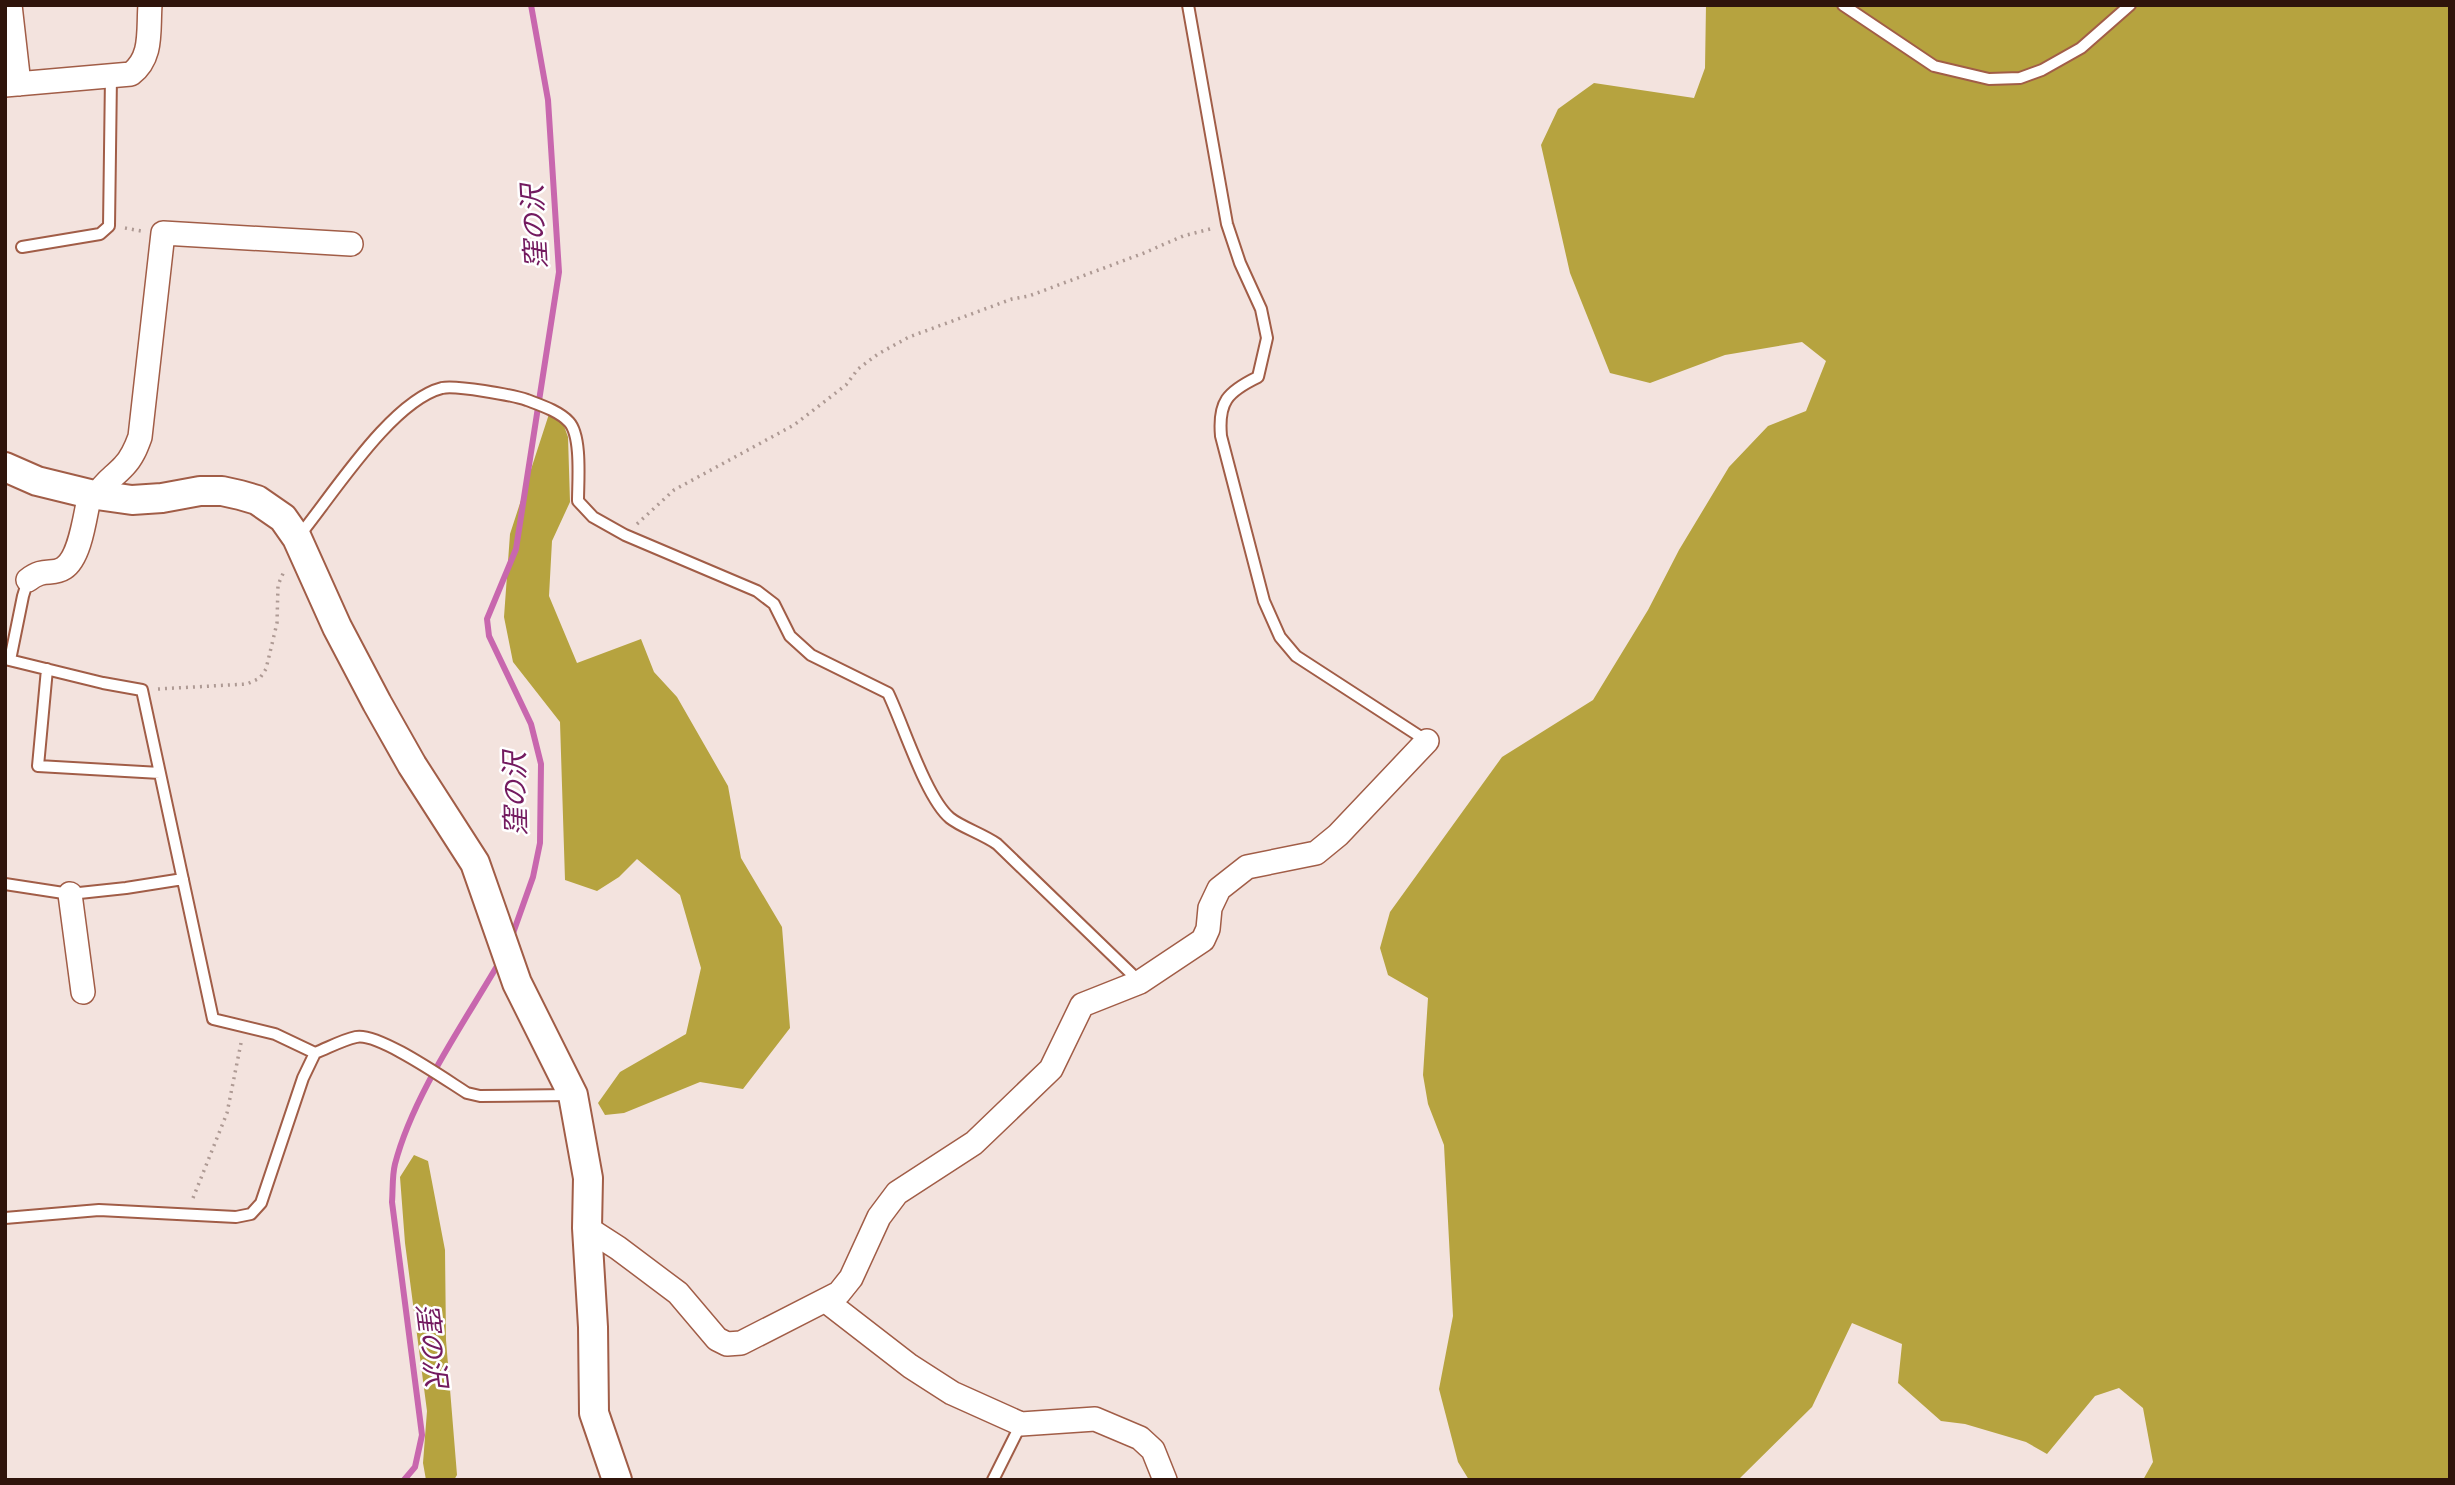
<svg xmlns="http://www.w3.org/2000/svg" width="2455" height="1485" font-family="Commissioner,'Noto Sans JP',sans-serif">
<style>
.forest{fill:#b6a33f}
.lines{fill:none;stroke-linecap:round;stroke-linejoin:round}
.stream{stroke:#c867ae;stroke-width:6}
.service-casing{stroke:#a15d47;stroke-width:14}
.minor-casing{stroke:#a15d47;stroke-width:26}
.tertiary-casing{stroke:#a15d47;stroke-width:32}
.path{stroke:#ae9a94;stroke-width:3.5;stroke-dasharray:2 5;stroke-linecap:butt}
.service{stroke:#fff;stroke-width:10}
.minor{stroke:#fff;stroke-width:23}
.tertiary{stroke:#fff;stroke-width:28}
.labels{text-anchor:middle;stroke-width:5;stroke-linejoin:round;paint-order:stroke}
.water-label{font-size:28px;font-style:italic;fill:#731a5f;stroke:#fff}
</style>
<rect width="100%" height="100%" fill="#f3e3de"/>
<path class="forest" d="M1706,5h744v1475h-307l10,-18 -10,-54 -24,-20 -24,8 -48,58 -21,-12 -61,-18 -24,-3 -43,-38 4,-39 -50,-21 -40,84 -74,73h-269l-11,-18 -19,-73 14,-73 -9,-171 -16,-41 -5,-29 5,-77 -40,-23 -8,-27 10,-36 112,-155 91,-57 55,-90 31,-60 50,-83 39,-41 38,-15 20,-50 -24,-19 -77,13 -75,28 -40,-10 -40,-100 -29,-128 17,-36 36,-26 100,15 11,-30z
M549,414l11,1 8,22 2,65 -18,39 -3,55 28,67 64,-24 13,33 23,25 51,89 13,72 41,69 8,101 -47,61 -43,-7 -76,31 -19,2 -7,-12 22,-31 66,-38 15,-66 -21,-73 -43,-36 -18,18 -22,14 -32,-11 -5,-158 -47,-60 -9,-45 6,-83z
M414,1155l14,6 17,89 1,90 11,135 -3,5h-28l-3,-17 4,-52 -22,-168 -5,-66z"/>
<g class="lines">
<path class="stream" d="M512,936l21,-59 7,-34 1,-79 -10,-40 -42,-88 -2,-17 29,-70 43,-277 -11,-172 -17,-95
M404,1480l11,-13 7,-32 -30,-233c1,-13 0,-26 3,-38 18,-69 69,-141 105,-203"/>
<g class="service-casing">
<path id="service" d="M1188,5l39,219 13,39 21,46 6,29 -9,39c-31,15 -40,25 -37,59l43,165 16,36 16,19 131,85
M1843,5l91,61 55,13 31,-1 22,-8 39,-22 49,-43
M22,247l78,-13 9,-8 2,-150
M299,536c33,-40 92,-135 143,-148 14,-3 70,7 85,12 13,5 32,11 42,22 13,14 9,60 9,79l15,16 32,18 132,56 17,13 16,32 21,19 77,38c15,31 38,105 62,125 11,9 33,16 47,26l143,138
M5,659l98,24 39,7 71,329 62,15 40,19
M10,660l13,-64 5,-16
M47,669l-9,97 122,7
M5,884l65,10 56,-6 57,-9
M5,1218l94,-8 137,7 15,-3 10,-11 42,-125 12,-25c13,-5 27,-13 41,-16 22,-5 90,43 111,56l13,3 91,-1
M993,1480l28,-56"/>
</g>
<g class="minor-casing">
<path id="minor" d="M10,5l9,79
M5,85l126,-11c22,-17 17,-43 19,-69
M97,495c7,-13 17,-18 27,-29 8,-8 12,-18 16,-29l23,-204 188,11
M28,580c16,-13 24,-4 36,-12 17,-11 21,-54 26,-74
M70,894l13,98
M587,1228l31,20 60,45 39,46 10,5 14,-1 98,-50 12,-15 28,-61 18,-24 77,-50 77,-74 31,-64 58,-23 63,-42 5,-11 2,-21 9,-19 28,-22 69,-14 22,-18 89,-94
M826,1301l84,65 42,27 69,31 74,-5 45,19 13,12 12,30"/>
</g>
<g class="tertiary-casing">
<path id="tertiary" d="M5,467l32,14 53,13 42,6 30,-2 38,-7h22l18,4 17,5 26,18 14,20 40,89 40,76 35,62 63,98 42,120 56,112 15,83 -1,50 6,99 1,86 23,67"/>
</g>
<path class="path" d="M125,228l16,3
M637,524l37,-34 120,-65 52,-40 12,-16 20,-15 31,-17 103,-38 17,-3 115,-43 39,-17 31,-8
M158,689l89,-5 13,-6 6,-9 11,-46 1,-38 7,-16
M193,1198l34,-85 14,-70"/>
<use href="#service" class="service"/>
<use href="#minor" class="minor"/>
<use href="#tertiary" class="tertiary"/>
</g>
<g class="labels">
<g class="water-label">
<text transform="translate(534 227) rotate(-93)" y="10">窪の沢</text>
<text transform="translate(515 794) rotate(-91)" y="10">窪の沢</text>
<text transform="translate(432 1345) rotate(83)" y="10">窪の沢</text>
</g>
</g>
<rect width="2455" height="1485" fill="none" stroke="#2f140b" stroke-width="14"/>
</svg>
